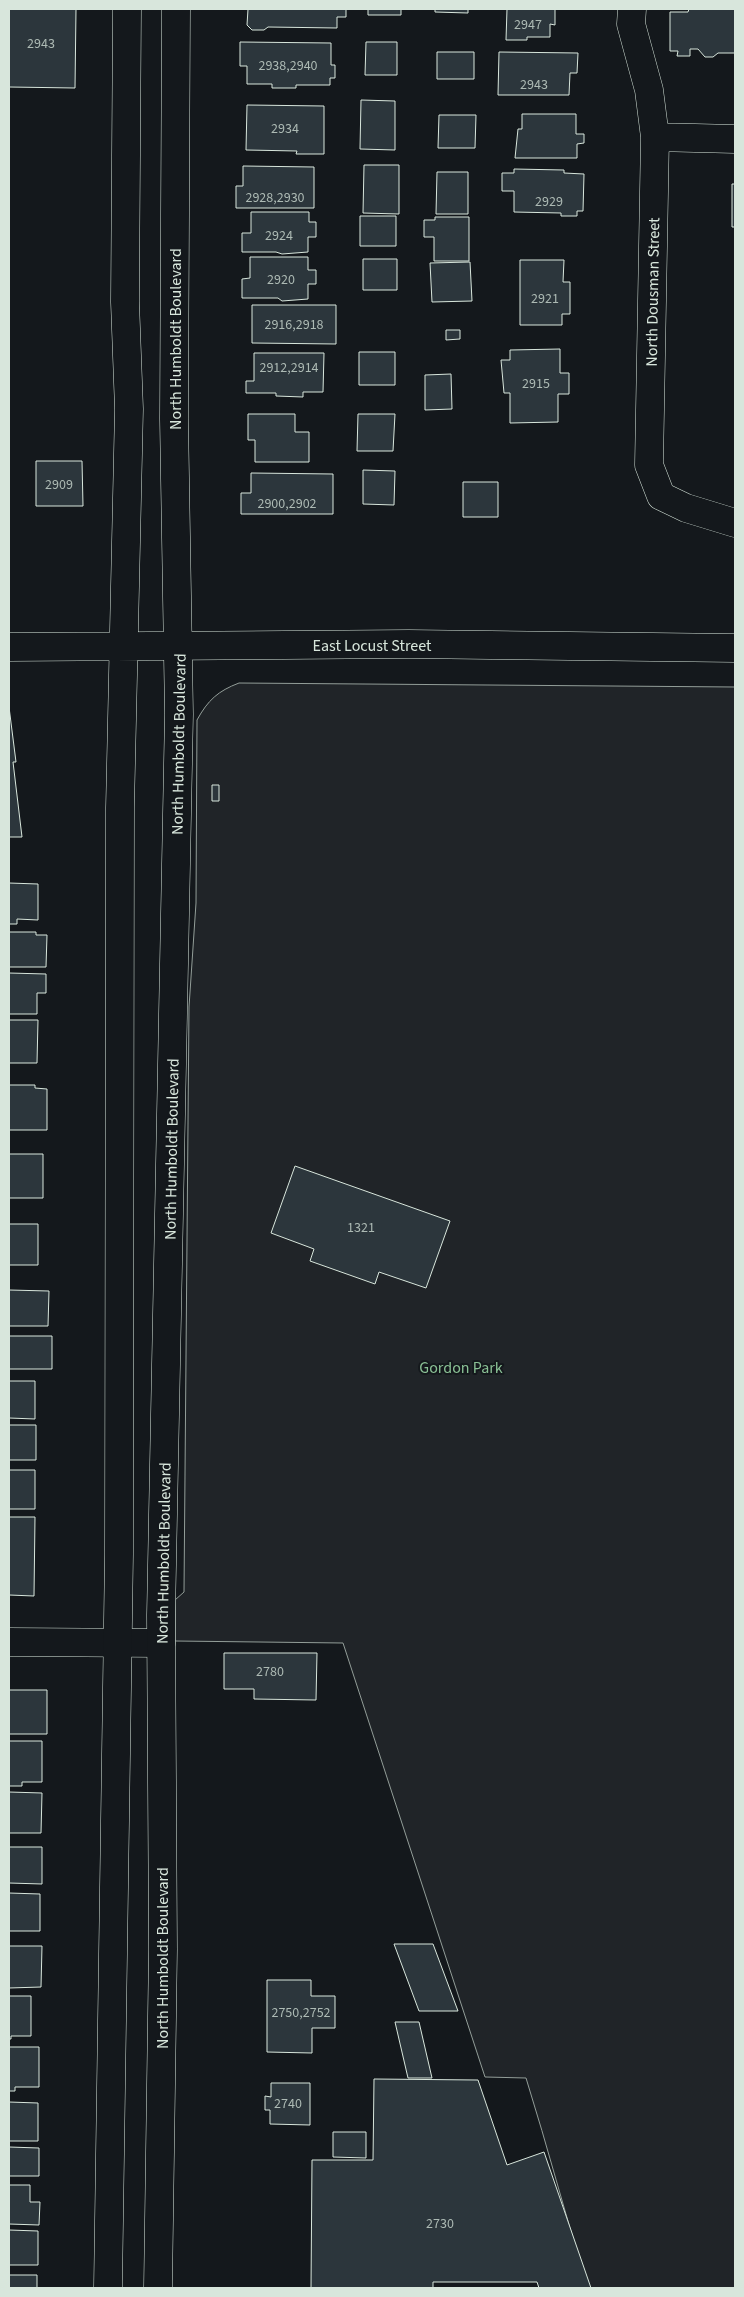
<svg xmlns="http://www.w3.org/2000/svg" width="744" height="2297" font-family="'Source Sans 3',sans-serif">
<style>
.green{fill:#202428;stroke:#939e99}
.building{fill:#2c363c;stroke:#d8e6dc}
.lines{fill:none;stroke-linecap:round;stroke-linejoin:round}
.minor-casing{stroke:#d8e6dc;stroke-width:29}
.secondary-casing{stroke:#d8e6dc;stroke-width:29}
.minor{stroke:#14181c;stroke-width:28}
.secondary{stroke:#14181c;stroke-width:28}
.labels{text-anchor:middle;stroke-width:4;stroke-linejoin:round;paint-order:stroke}
.number-label{font-size:14px;fill:#adbab4}
.street-label{font-size:16px;fill:#d8e6dc;stroke:#14181c}
.park-label{font-size:16px;fill:#8ac095;stroke:#14181c}
</style>
<rect width="100%" height="100%" fill="#14181c"/>
<path class="green" d="M239,683l496,4v1601h-147c-22,-70 -40,-140 -62,-210l-41,-1 -142,-434 -168,-2v-41l9,-8 5,-585 7,-104 1,-183c11,-20 21,-29 42,-37z"/>
<path class="building" d="M9,9h67l-1,79 -66,-1z
M248,9h98v8h-9v11l-69,-1 -4,3h-12l-5,-5z
M368,9h33v6h-33z
M435,9h33v4l-33,-1z
M507,9h48v16l-5,-1v13h-23v3h-21z
M689,9h46v44h-17l-5,4h-8l-7,-8h-8v7h-13l1,-5h-8v-39h18z
M240,42l91,1v22h4v13h-5v7h-34v3h-24v-4h-25v-18h-7z
M366,42h31v33h-32z
M437,52h37v27h-37z
M499,52l79,1 -1,20h-7l-1,22h-71z
M361,100l34,1v49l-35,-1z
M247,105l77,1v48h-28l1,-3 -51,-1z
M522,114h54v20h8v9l-7,1v14h-62l3,-29h4z
M439,115h37l-1,33h-37z
M364,165h35v49l-36,-1z
M243,166l71,1v41h-78v-22h7z
M514,169l50,1v3l20,1 -1,37h-6v5h-16v-3l-47,-1v-21h-12v-18h12z
M437,172h31v42h-32z
M732,184h3v43h-3z
M251,212h58v10h7v15h-8v15l-26,2 -6,-2h-34v-19h9z
M360,216h36v30h-36z
M435,217h34v44h-35v-24h-10v-17h11z
M250,257h58v13h8v14h-8v15l-26,2 -4,-3h-36v-19l8,-1z
M363,259h34v31h-34z
M520,260h44l-1,22h7v32h-8v11h-42z
M470,262l2,39 -40,1 -2,-39z
M252,305h84v39l-84,-1z
M446,330h14v9l-14,1z
M560,349v24h9v21h-11v28l-48,1v-30h-6l-3,-33h9v-10z
M359,352h36v33h-36z
M254,353h70l-1,39h-20v5l-27,-1v-3h-30v-12h8z
M451,374l1,35 -27,1v-35z
M248,414h47v18h14v30h-54v-22h-7z
M358,414h37l-2,37h-36z
M36,461h46l1,45h-47z
M363,470l32,1 -1,34 -31,-1z
M251,473l82,1v40h-92v-21h10z
M463,482h35v35h-35z
M9,707l7,55h-3l9,75h-13z
M212,785h7v16h-7z
M9,883l29,1v36l-21,-1v5h-8z
M9,932h27v3h11l-1,32h-37z
M9,973l37,1v19h-9v21h-28z
M9,1020h29l-1,43h-28z
M9,1085h26v3l12,1v41h-38z
M9,1154h34v44h-34z
M295,1166l155,55 -24,67 -47,-16 -4,12 -65,-23 4,-12 -43,-16z
M9,1224h29v41h-29z
M9,1290l40,1 -1,35h-39z
M9,1336h43v33h-43z
M9,1381h26v38l-26,-1z
M9,1425h27v35h-27z
M9,1470h26v39h-26z
M9,1517h26l-1,79 -25,-1z
M224,1653h93l-1,47 -62,-1v-10h-30z
M9,1690h38v44h-38z
M9,1741h33v41h-20v4h-13z
M9,1792l33,1 -1,40h-32z
M9,1847h33v37l-33,-1z
M9,1893l31,1v37h-31z
M394,1944h39l25,67h-39z
M9,1946h33l-1,41 -32,1z
M267,1980h44v16h24v32h-23v25l-45,-1z
M9,1996h22v40h-20v3h-2z
M395,2022h24l13,56h-24z
M9,2047h30v40h-24v4h-6z
M374,2079l104,1 29,85 37,-13 47,136h-52l-2,-6h-104v6h-122l1,-128h61z
M271,2083h39v42l-40,-1v-14h-5v-14l6,1z
M9,2102l29,1v38h-29z
M333,2132h33v26l-33,-1z
M9,2147l30,1v28h-30z
M9,2185h21v17h10l-1,23 -30,-1z
M9,2230l29,1v34h-29z
M9,2275h28v13h-28z"/>
<g class="lines">
<g class="minor-casing">
<path id="minor" d="M632,9l-1,15 18,66 6,47 -6,328 12,31 25,12 49,15
M655,137l80,2
M9,1642l152,1"/>
</g>
<g class="secondary-casing">
<path id="secondary" d="M9,647l400,-3 326,4
M108,2288l11,-734 1,-746 9,-399 -4,-107 2,-293
M158,2288l5,-339 -2,-334 18,-901 -5,-295 2,-410"/>
</g>
<use href="#minor" class="minor"/>
<use href="#secondary" class="secondary"/>
</g>
<g class="labels">
<g class="number-label">
<text x="528" y="29">2947</text>
<text x="41" y="48">2943</text>
<text x="288" y="70">2938,2940</text>
<text x="534" y="89">2943</text>
<text x="285" y="133">2934</text>
<text x="275" y="202">2928,2930</text>
<text x="549" y="206">2929</text>
<text x="279" y="240">2924</text>
<text x="281" y="284">2920</text>
<text x="545" y="303">2921</text>
<text x="294" y="329">2916,2918</text>
<text x="289" y="372">2912,2914</text>
<text x="536" y="388">2915</text>
<text x="59" y="489">2909</text>
<text x="287" y="508">2900,2902</text>
<text x="361" y="1232">1321</text>
<text x="270" y="1676">2780</text>
<text x="301" y="2017">2750,2752</text>
<text x="288" y="2108">2740</text>
<text x="440" y="2228">2730</text>
</g>
<g class="street-label">
<text transform="translate(652 292) rotate(-89)" y="6">North Dousman Street</text>
<text transform="translate(175 339) rotate(-90)" y="6">North Humboldt Boulevard</text>
<text x="372" y="651">East Locust Street</text>
<text transform="translate(178 744) rotate(-89)" y="6">North Humboldt Boulevard</text>
<text transform="translate(171 1149) rotate(-89)" y="6">North Humboldt Boulevard</text>
<text transform="translate(163 1553) rotate(-89)" y="6">North Humboldt Boulevard</text>
<text transform="translate(162 1958) rotate(-90)" y="6">North Humboldt Boulevard</text>
</g>
<g class="park-label">
<text x="461" y="1373">Gordon Park</text>
</g>
</g>
<rect width="744" height="2297" fill="none" stroke="#d8e6dc" stroke-width="20"/>
</svg>
